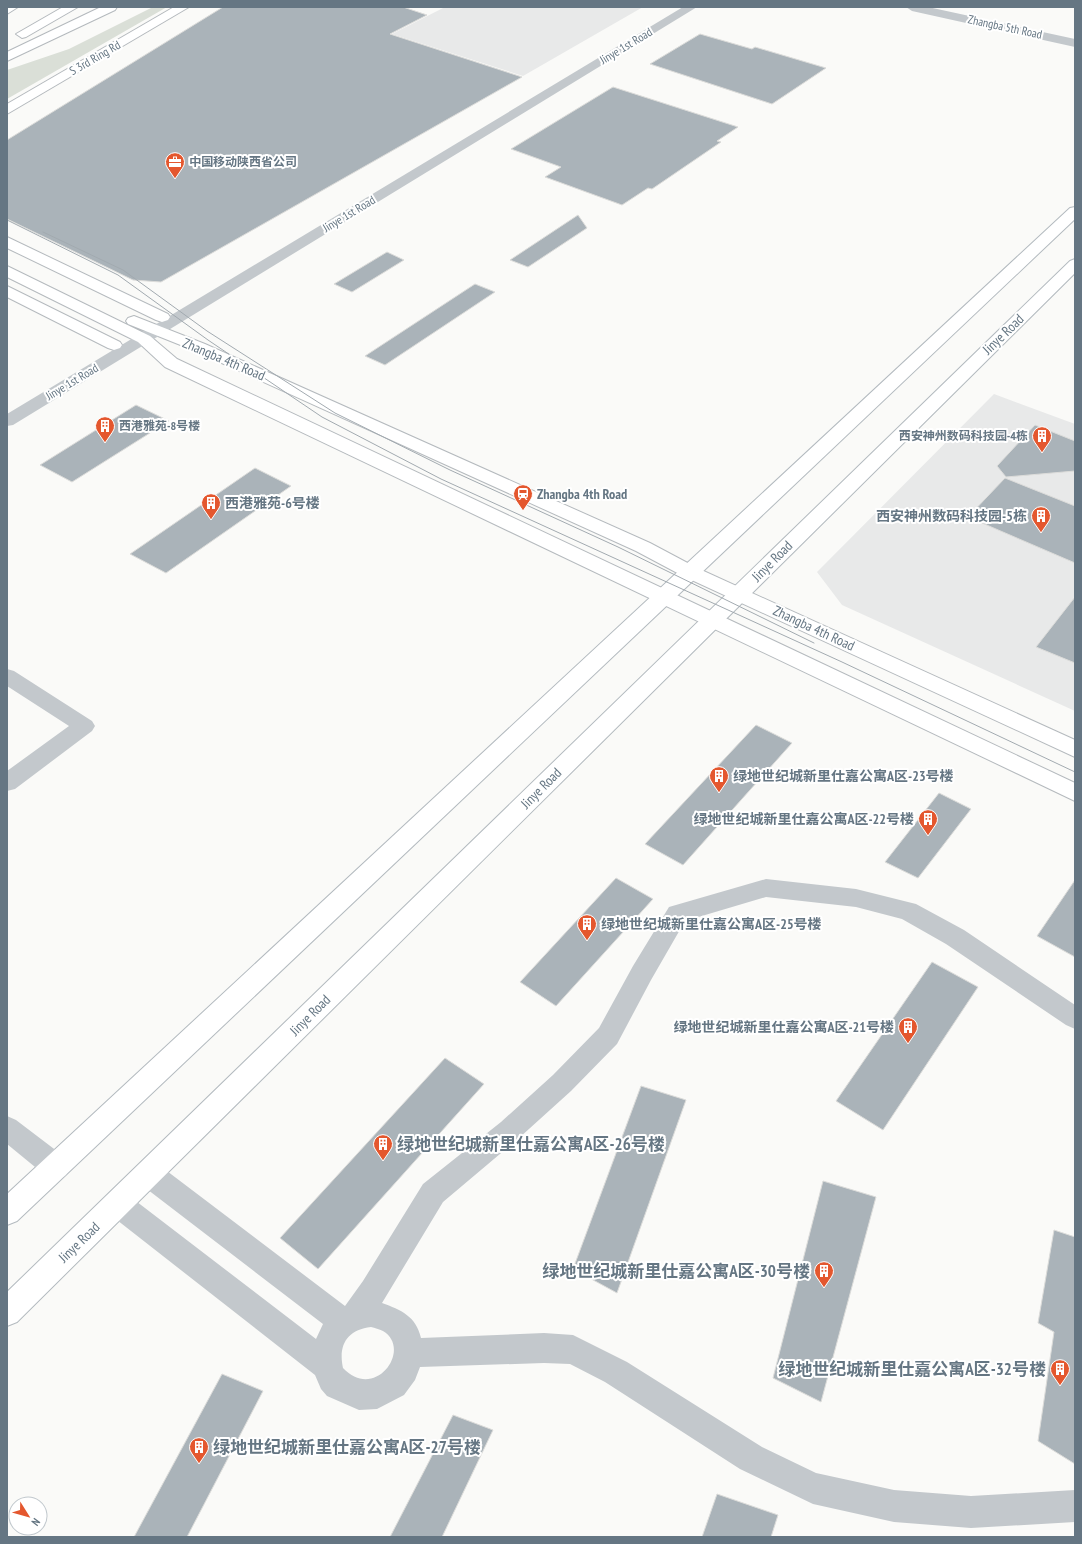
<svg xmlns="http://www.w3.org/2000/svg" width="1082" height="1544" font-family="'PT Sans Narrow','Noto Sans SC',sans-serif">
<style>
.built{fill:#e8e9e9}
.green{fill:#dadfd7}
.building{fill:#aab3b9;stroke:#dcdcda}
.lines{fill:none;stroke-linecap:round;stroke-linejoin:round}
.secondary-casing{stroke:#b3babf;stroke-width:2}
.primary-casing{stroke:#b5babe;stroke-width:2}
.trunk-casing{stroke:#b4b9bd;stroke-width:2}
.motorway-casing{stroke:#b4b9bd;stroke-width:2}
.minor{fill:#c3c8cc;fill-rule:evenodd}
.tertiary{fill:#c3c8cc;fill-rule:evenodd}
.secondary{fill:#fff;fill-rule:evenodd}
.primary{fill:#fff;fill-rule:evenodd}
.trunk{fill:#fff;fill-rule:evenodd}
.motorway{fill:#fff;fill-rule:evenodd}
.tram{stroke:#a2aab0;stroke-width:1}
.labels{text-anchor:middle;stroke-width:4;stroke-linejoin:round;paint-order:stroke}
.far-street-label{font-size:12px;fill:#657683;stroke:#fff}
.far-poi-label{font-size:12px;font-weight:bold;fill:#657683;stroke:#fff;text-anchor:start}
.street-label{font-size:14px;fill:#657683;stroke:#fff}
.poi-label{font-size:14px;font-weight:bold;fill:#657683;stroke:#fff;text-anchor:start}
.near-poi-label{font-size:17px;font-weight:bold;fill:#657683;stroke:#fff;text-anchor:start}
</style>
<rect width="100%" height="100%" fill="#fafaf8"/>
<path class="built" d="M445,7h198l-120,69 -131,-42z
M994,394l81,30v287l-233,-106 -25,-33z"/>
<path class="green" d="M153,7h14l-160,92v-29l62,-21z"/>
<path class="building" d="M223,7h180l24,8 -37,19 132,43 -361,205 -28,-2 -126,-61v-79z
M700,34l52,15 3,-2 71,21 -54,36 -122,-40z
M613,87l125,40 -21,14 4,1 -69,47 -4,-1 -26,17 -77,-28 16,-10 -50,-18z
M578,215l9,13 -59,39 -18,-7z
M387,252l17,8 -52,32 -18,-8z
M475,284l20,8 -110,73 -20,-9z
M136,405l33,16 -97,61 -32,-17z
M1035,425l40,16v30l-69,6 -9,-11z
M255,468l36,18 -125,87 -36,-19z
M1005,478l70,28v57l-107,-46z
M1075,597v66l-39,-16z
M756,725l36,18 -109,122 -38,-21z
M939,793l32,16 -53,69 -33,-16z
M616,878l37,21 -97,107 -36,-24z
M1075,880v77l-38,-21z
M932,962l46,25 -95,143 -47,-29z
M445,1058l39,26 -166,185 -38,-31z
M641,1086l45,14 -69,193 -44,-24z
M823,1181l53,16 -55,205 -48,-24z
M1054,1230l21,7v227l-37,-23 16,-109 -16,-9z
M222,1374l41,17 -76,146h-53z
M453,1415l40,15 -51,107h-52z
M717,1494l61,21 -7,22h-69z"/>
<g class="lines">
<g class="secondary-casing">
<path id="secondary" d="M1075,207v12l-1058,1002 -10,4v-31l1063,-986z
M1075,259v14l-1058,1049 -10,4v-34l1063,-1031z"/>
</g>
<g class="primary-casing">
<path id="primary" d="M7,237l161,77 2,3 -2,3 -6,2 -6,-2 -149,-72z
M7,266l143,70 27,23 898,424v18l-910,-434 -27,-25 -131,-65z
M7,286l113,56 2,3 -2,3 -6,2 -6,-2 -101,-51z
M134,316l71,28 445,199 47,25 378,172v17l-392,-181 -47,-25 -443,-201 -65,-26 -2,-3 2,-3z"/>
</g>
<g class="trunk-casing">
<path id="trunk" d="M174,7h15l-182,107v-10z"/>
</g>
<g class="motorway-casing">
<path id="motorway" d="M7,7h11l-11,7z
M63,7h15l-52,30 -4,1 -6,-4z
M101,7h16l-2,3 -108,51v-9z"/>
</g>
<path class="minor" d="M7,669l7,2 78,50 3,5 -3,5 -77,58 -8,2v-20l62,-45 -62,-40z
M766,879l90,10 60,15 48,26 111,75v24l-9,-4 -120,-81 -44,-25 -46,-12 -90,-10 -81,24 -34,59 -34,64 -46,47 -52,47 -76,64 -61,101c19,7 34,13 39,35l123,-5 29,2 54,27 135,85 54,26 78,17 77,6 104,-6v32l-104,6 -77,-6 -81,-18 -73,-35 -135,-87 -35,-18 -26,-1 -124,4 -5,13 -11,15 -27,14 -18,1 -32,-14 -6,-7 -6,-14 -207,-162 -4,-9 4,-9 10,-4 10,4 188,144 7,-15 -184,-141 -4,-9 4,-9 10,-3 10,3 186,141 18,-25 60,-97 78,-62 52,-47 46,-47 34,-62 36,-59zM371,1327c4,1 8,2 12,4 30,18 -8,71 -40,37 -5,-23 4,-38 28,-41z"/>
<path class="tertiary" d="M683,7h14l-684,418 -6,1v-12z
M906,7h22l147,32v8l-163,-36z
M7,1116l9,4 50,38 4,9 -4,9 -10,3 -10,-3 -39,-32z"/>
<use href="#secondary" class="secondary"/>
<use href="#primary" class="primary"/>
<use href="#trunk" class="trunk"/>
<use href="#motorway" class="motorway"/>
<path class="tram" d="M7,220l111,55 90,65 114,77 119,62 401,183 233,110
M43,232l80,38 84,61 128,82 115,57 168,77 196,96"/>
</g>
<defs>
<g id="office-pin" transform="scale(1)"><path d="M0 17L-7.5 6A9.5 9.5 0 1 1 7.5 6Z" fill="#e4572e" stroke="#fff"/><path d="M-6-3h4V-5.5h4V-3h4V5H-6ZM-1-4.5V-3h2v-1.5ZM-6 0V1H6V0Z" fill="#fff"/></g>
<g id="building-pin" transform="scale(1)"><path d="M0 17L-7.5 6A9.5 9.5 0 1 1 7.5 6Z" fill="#e4572e" stroke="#fff"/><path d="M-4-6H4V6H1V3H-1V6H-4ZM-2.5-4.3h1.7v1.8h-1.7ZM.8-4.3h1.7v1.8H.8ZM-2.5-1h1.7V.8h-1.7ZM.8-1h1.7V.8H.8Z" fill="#fff"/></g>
<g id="station-pin" transform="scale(1)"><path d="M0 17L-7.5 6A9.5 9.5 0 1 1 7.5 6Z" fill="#e4572e" stroke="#fff"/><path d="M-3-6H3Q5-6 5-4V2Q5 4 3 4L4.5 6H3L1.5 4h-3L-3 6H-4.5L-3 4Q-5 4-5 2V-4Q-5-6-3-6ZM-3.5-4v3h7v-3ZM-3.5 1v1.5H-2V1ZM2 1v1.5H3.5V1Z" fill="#fff"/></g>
</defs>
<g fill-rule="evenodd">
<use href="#office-pin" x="175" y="162"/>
<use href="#building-pin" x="105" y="426"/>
<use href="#building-pin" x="1042" y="436"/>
<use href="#station-pin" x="523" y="494"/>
<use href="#building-pin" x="211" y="503"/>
<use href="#building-pin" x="1041" y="516"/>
<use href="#building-pin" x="719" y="776"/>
<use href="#building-pin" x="928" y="819"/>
<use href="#building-pin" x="587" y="924"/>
<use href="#building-pin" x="908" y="1027"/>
<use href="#building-pin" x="383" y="1144"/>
<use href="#building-pin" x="824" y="1271"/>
<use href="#building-pin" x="1060" y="1369"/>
<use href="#building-pin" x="199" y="1447"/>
</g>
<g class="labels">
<g class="far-street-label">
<text transform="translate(1005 27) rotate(12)" y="4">Zhangba 5th Road</text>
<text transform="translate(626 46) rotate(-31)" y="4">Jinye 1st Road</text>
<text transform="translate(95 58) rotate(-30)" y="4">S 3rd Ring Rd</text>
<text transform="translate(349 214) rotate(-31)" y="4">Jinye 1st Road</text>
<text transform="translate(72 382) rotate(-31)" y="4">Jinye 1st Road</text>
</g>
<g class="far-poi-label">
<text x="189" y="166">中国移动陕西省公司</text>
<text x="119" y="430">西港雅苑-8号楼</text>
<text x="1028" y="440" text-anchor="end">西安神州数码科技园-4栋</text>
</g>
<g class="street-label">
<text transform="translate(1003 334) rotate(-44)" y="5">Jinye Road</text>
<text transform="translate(224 359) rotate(23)" y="5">Zhangba 4th Road</text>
<text transform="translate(772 561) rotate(-45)" y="5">Jinye Road</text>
<text transform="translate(814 628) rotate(25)" y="5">Zhangba 4th Road</text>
<text transform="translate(541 788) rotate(-45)" y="5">Jinye Road</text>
<text transform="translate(310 1015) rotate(-45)" y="5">Jinye Road</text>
<text transform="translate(79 1242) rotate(-44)" y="5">Jinye Road</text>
</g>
<g class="poi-label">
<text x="537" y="499">Zhangba 4th Road</text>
<text x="225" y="508">西港雅苑-6号楼</text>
<text x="1027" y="521" text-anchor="end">西安神州数码科技园-5栋</text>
<text x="733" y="781">绿地世纪城新里仕嘉公寓A区-23号楼</text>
<text x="914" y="824" text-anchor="end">绿地世纪城新里仕嘉公寓A区-22号楼</text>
<text x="601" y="929">绿地世纪城新里仕嘉公寓A区-25号楼</text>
<text x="894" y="1032" text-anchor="end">绿地世纪城新里仕嘉公寓A区-21号楼</text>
</g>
<g class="near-poi-label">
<text x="397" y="1150">绿地世纪城新里仕嘉公寓A区-26号楼</text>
<text x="810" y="1277" text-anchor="end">绿地世纪城新里仕嘉公寓A区-30号楼</text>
<text x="1046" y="1375" text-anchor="end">绿地世纪城新里仕嘉公寓A区-32号楼</text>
<text x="213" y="1453">绿地世纪城新里仕嘉公寓A区-27号楼</text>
</g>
</g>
<rect width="1082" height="1544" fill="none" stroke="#657683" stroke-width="16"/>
<g transform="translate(28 1516) rotate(127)"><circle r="19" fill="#ffffff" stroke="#c1c8cd"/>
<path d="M0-3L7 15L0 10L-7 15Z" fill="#e4572e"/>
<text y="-6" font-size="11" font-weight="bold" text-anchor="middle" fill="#657683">N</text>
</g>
</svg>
